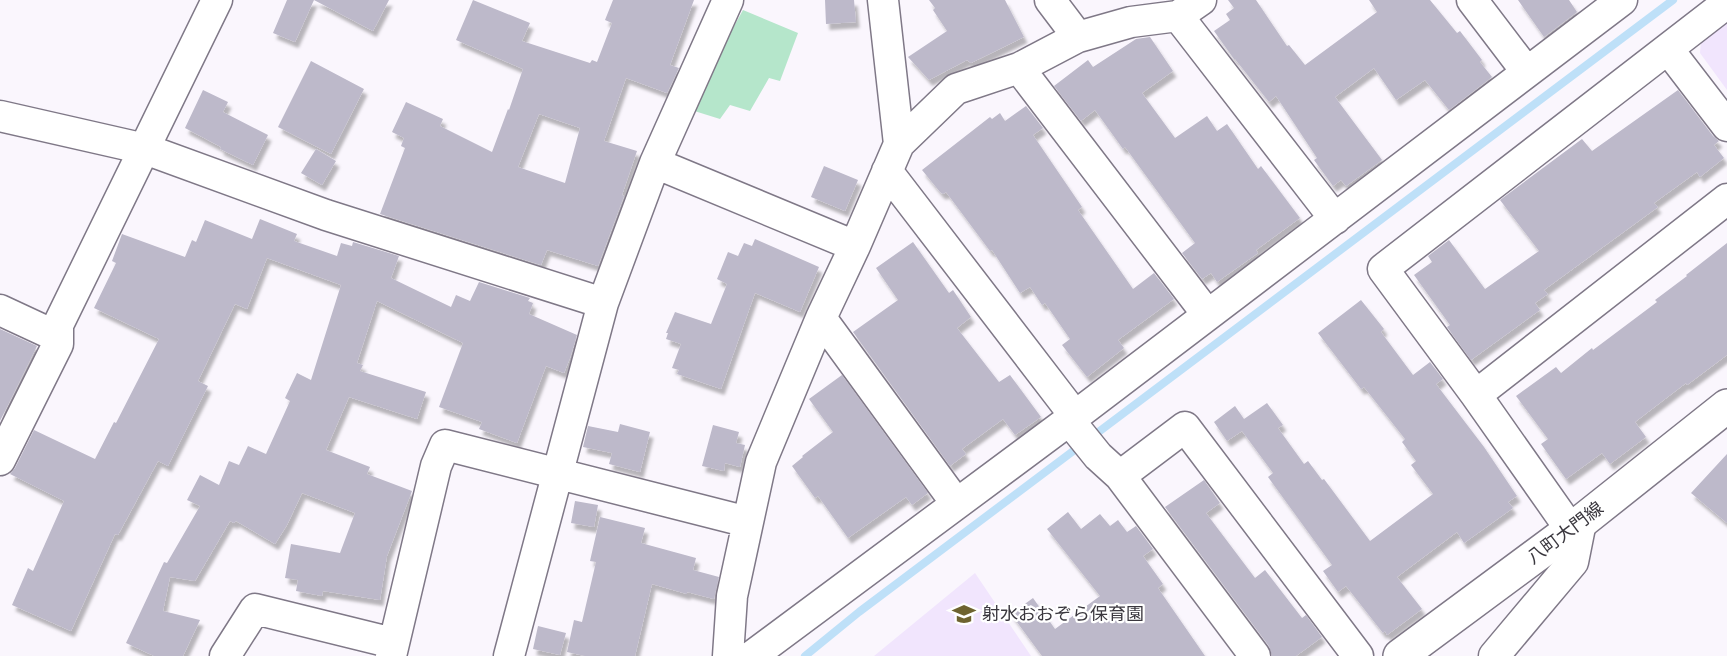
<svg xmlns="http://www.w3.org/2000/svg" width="1727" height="656" font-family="Bitter,'Noto Sans JP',serif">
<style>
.built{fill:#f1e5fd}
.green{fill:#b5e6cb}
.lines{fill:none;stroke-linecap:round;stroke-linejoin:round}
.stream{stroke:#bee0f8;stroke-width:8}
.building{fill:#bdb9ca;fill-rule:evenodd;filter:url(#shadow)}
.minor-casing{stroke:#7f7887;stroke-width:33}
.secondary-casing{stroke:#7f7887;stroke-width:36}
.minor{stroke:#fff;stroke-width:30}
.secondary{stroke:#fff;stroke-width:33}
.labels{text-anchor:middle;stroke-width:4.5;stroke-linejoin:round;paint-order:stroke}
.street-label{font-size:18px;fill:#3a373e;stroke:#fff}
.poi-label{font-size:18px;fill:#3a373e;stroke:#fff;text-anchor:start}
</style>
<defs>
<filter id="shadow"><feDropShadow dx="3.5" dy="6" stdDeviation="1.5" flood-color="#0004"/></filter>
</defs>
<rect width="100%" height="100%" fill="#faf6fd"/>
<path class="built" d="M1727,22v68l-27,-37 1,-12z
M975,573l56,83h-157z"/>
<path class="green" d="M743,10l55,23 -18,48 -11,-3 -19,33 -20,-6 -10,14 -32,-10z"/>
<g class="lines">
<path class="stream" d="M805,656l54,-44 814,-612"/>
</g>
<path class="building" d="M287,0h102l-16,31 -59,-31 -19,42 -22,-9z
M473,0l57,23 -8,18 68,22 2,-3 5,2 15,-39 -7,-3 8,-20h81l-24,65 9,3 -12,25 -41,-15 -22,63 33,10 -15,44 2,1 -26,70 -51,-16 -6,15 -161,-51 25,-66 -4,-2 3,-8 -12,-6 14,-30 37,17 -3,7 52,26 16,-43 1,1 14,-41 -67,-29zM539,114l41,14 -15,55 -47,-16z
M825,0h29l2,22 -30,2z
M929,0h76l19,37 -53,26 -4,-3 -38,20 -21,-23 39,-26 -14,-21 2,-2z
M1228,0h28l31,46 2,-1 16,20 72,-53 -8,-12h61l27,33 3,-2 22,29 -2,2 12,15 -43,33 -24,-30 -29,20 -22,-32 -39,29 47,63 -36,26 -5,-6 -8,6 -19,-26 3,-2 -41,-62 -7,6 -34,-43h-1l-20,-28 16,-11 -4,-6 8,-6z
M1518,0h51l8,12 -33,25z
M1150,37l23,34 -31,22 33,45 32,-22 10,15 10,-7 31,45 3,-3 39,52 -44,32 2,3 -41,29 -6,-9 -9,6 -20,-26 13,-10 -70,-96 -2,2 -28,-39 -14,11 -27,-35 34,-26 5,7 43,-28z
M311,61l53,28 -33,65 -53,-27z
M203,90l25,12 -5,10 45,23 -15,30 -33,-16 1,-2 -36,-19z
M1678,90l35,46 6,5 -5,4 10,13 -24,19 -3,-5 -43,31 4,4 -114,83 4,4 -13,9 5,7 -69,50 -24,-33 3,-2 -36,-50 18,-13 -4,-6 21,-16 36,49 54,-38 -39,-51 82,-61 10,12z
M1026,106l17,22 -10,7 49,72 -4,3 55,79 21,-16 20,26 -56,41 6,8 -37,29 -25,-32 8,-6 -25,-36 -3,2 -12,-18 -10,6 -28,-43 -2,1 -44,-59 -3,2 -3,-2 -18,-22 68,-53 2,2 8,-6 5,8z
M316,149l20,12 -14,24 -21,-12z
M824,166l34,14 -13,31 -34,-14z
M260,219l37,15 -3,7 43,15 4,-13 11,3 1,-4 46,14 -8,22 60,29 5,-12 14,6 9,-19 51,16 -2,3 5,2 -4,11 48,21 -7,23 -6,15 -18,-7 -29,77 -38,-14 3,-7 -43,-15 24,-64 -86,-42 -20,62 6,2 -3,6 66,21 -9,27 -68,-22 -23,53 44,17 -3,7 45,17 -25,65 -7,44 -57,-9 -1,5 -26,-5 2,-11 -13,-2 6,-34 49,9 15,-40 -53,-20 -15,32 -12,19 -39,-23 -2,2 -4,-2 -35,60 -25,-4 -7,34 37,9 -17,36h-29l-28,-13 38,-81 3,1 33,-57 -13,-6 13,-25 19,10 10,-24 10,4 9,-19 18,8 24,-53 -5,-3 12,-25 14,7 30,-95 -74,-27 -20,51 -12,-5 -37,77 10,5 -40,80 -10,-5 -40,74 -3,-1 -44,97 -59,-26 16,-37 5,3 31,-70 -54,-27 5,-6 19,-38 61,29 19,-37 2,1 43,-84 -65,-31 22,-45 -4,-2 10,-27 63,23 7,-17 4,2 9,-22 47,19z
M755,239l64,28 -19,45 -45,-19 -34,96 -44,-15 2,-4 -7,-2 9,-24 -15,-5 2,-6h-2l9,-21 36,12 16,-40 -10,-5 11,-27 10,4 6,-13 8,3z
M913,242l36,51 4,-3 18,27 -14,11 42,54 11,-7 31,42 -26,18 -12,-16 -41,30 4,5 -16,12 -97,-134 45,-32 -22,-32z
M1727,243v112l-40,30 -1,-2 -51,39 11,15 -36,27 -8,-11 -36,26 -25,-35 7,-5 -32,-43 40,-29 5,6 31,-25 1,2 64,-48 -2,-2 32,-24 -1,-1z
M1361,300l23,29 -3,3 32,43 17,-13 13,17 -7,5 48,63 33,49 -9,6 5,6 -49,35 -7,-11 -60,45 25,32 -35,26 -2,-4 -2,2 -37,-47 -8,6 -15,-21 9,-6 -64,-88 5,-4 -31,-42 -15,10 -13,-19 21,-16 9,13 23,-16 16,22 -5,3 26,36 4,-3 14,19 2,-1 46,62 63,-47 -22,-29 5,-4 -14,-19 3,-3 -41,-52 -3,2 -43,-56z
M0,329l37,17 -37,75z
M842,375l86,118 -16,12 -6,-8 -58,41 -30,-42 -3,2 -23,-32 11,-9 -1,-1 31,-24 -24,-33z
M620,424l30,8 -10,40 -31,-8 3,-11 -29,-6 5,-21 30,6z
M713,425l26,7 -3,11 9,2 -5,22 -15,-4 -1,8 -22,-5z
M1727,454v69l-36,-30z
M1204,480l16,23 -14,10 49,65 10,-8 37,48 4,-3 16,22 -26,19h-24l-3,-10 -104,-139z
M575,501l23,4 -4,22 -23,-4z
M1068,512l13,17 19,-15 10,12 8,-6 9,12 9,-6 17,23 -10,7 20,28 -5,4 47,68h-163l-31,-42 22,-16 22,31 45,-33 -53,-67z
M600,517l45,11 -4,15 55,15 -3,12 26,7 -5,22 -27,-7v2l-35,-10 -17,72h-50l-18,-4 7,-32 8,2 14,-60 -6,-1z
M538,626l28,7 -6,22 -27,-6z"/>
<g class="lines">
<g class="minor-casing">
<path id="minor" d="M883,0l16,144 57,-55 63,-21 59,-31 53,-15 47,-6 23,-16
M1050,0l28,37
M1472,0l54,71
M1727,3l-344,266 93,126 251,-196
M1178,16l157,203
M1668,49l59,77
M1019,68l188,246
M0,116l145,33 181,66 277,88
M655,163l200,83
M887,171l188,245
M0,310l58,27
M821,318l135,185
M1476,395l95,135
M1069,420l29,36 22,20
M0,460l58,-116v-19l159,-325
M225,656l30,-47 138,34
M391,656l45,-190 9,-21 303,77
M509,656l94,-353 52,-140 73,-163
M728,656l4,-60 29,-134 60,-144 34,-72 44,-102
M752,656l323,-240 547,-416
M1255,656l-135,-180 65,-49 173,229
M1494,656l79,-94 8,-40"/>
</g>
<g class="secondary-casing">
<path id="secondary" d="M1400,656l181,-134 146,-116"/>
</g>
<use href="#minor" class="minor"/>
<use href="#secondary" class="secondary"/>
</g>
<defs>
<g id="school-bare" transform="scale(1.8)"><path d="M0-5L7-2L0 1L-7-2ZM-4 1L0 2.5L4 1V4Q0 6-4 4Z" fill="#6e6330" stroke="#fff" stroke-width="2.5" paint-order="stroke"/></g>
</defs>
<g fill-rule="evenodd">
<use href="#school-bare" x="964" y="614"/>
</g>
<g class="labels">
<g class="street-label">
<text transform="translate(1565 533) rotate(-37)" y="6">八町大門線</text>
</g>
<g class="poi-label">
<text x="982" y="620">射水おおぞら保育園</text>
</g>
</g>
</svg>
